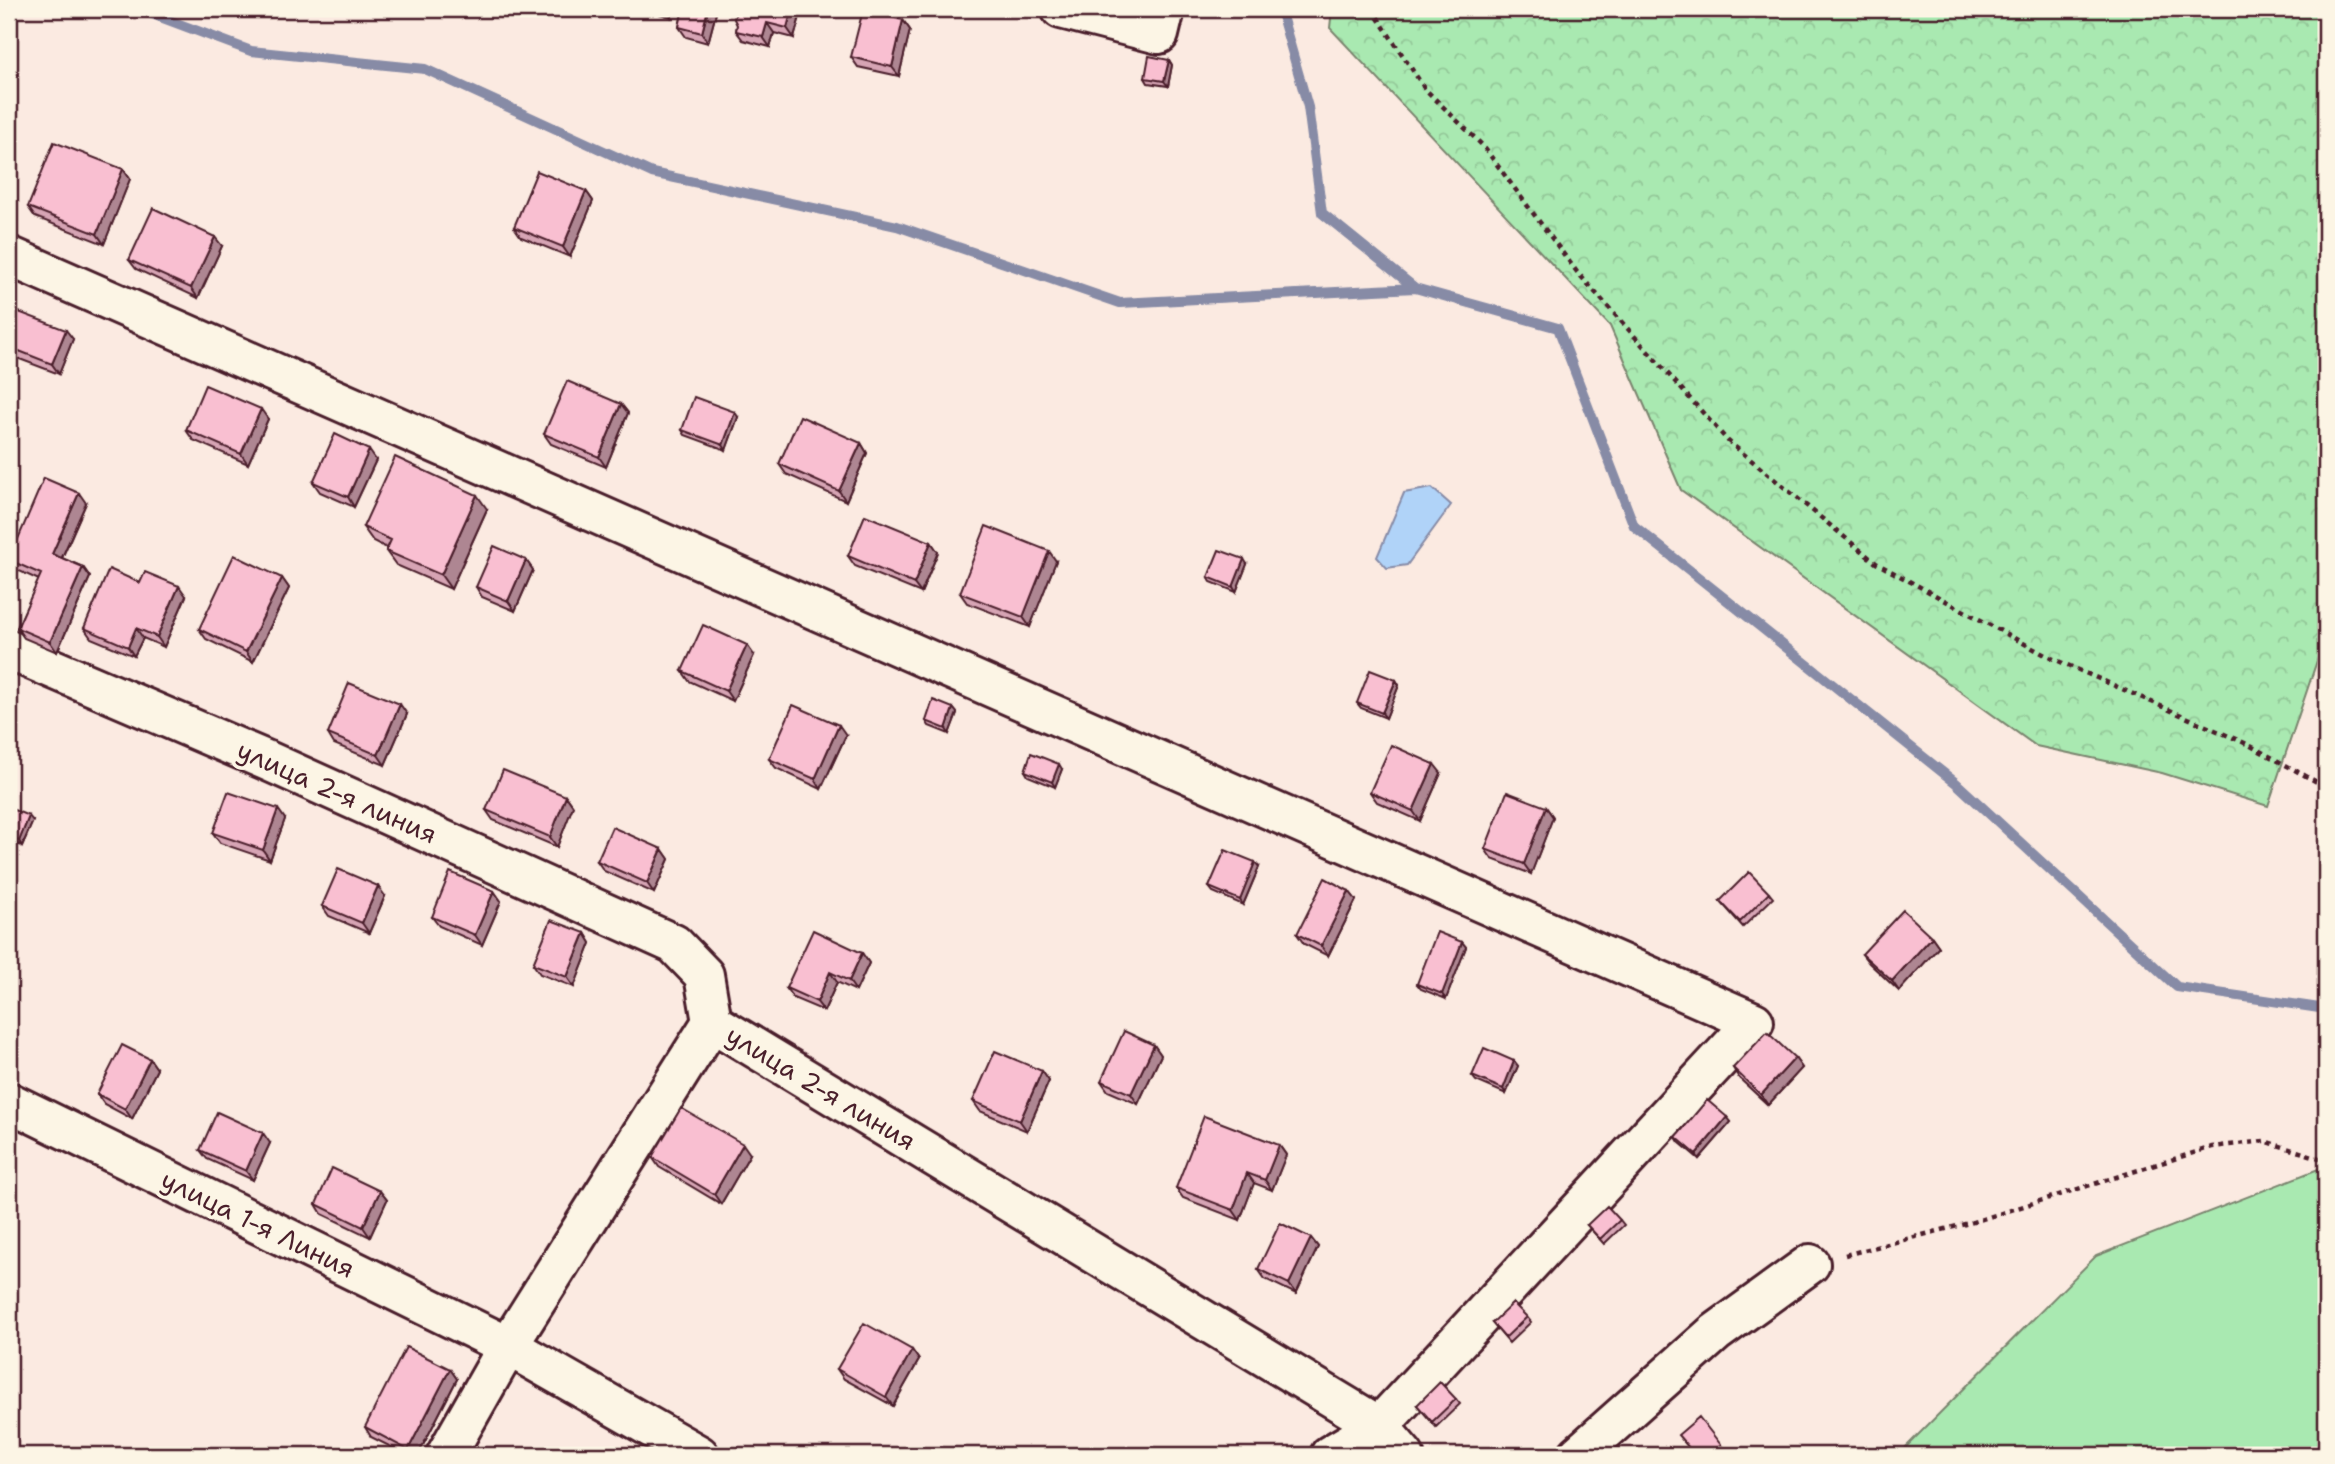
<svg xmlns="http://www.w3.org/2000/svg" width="2335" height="1464" font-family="'Shantell Sans',sans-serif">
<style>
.green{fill:#a9e9b1;stroke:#7a846e;stroke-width:2}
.forest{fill:url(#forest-crowns);stroke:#7a846e;stroke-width:2}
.water{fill:#b0d3f8;stroke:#878ba6;stroke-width:2}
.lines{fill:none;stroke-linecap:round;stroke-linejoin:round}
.stream{stroke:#878ba6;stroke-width:10}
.minor-casing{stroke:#4a1f2b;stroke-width:44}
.path{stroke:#4a1f2b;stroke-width:4.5;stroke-dasharray:5 5;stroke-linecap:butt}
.minor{stroke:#fcf5e5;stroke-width:38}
.wall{fill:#d6a4b4;stroke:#4a1f2b;stroke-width:2}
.shaded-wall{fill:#ae8692;stroke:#4a1f2b;stroke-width:2}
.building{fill:#f9bfd1;stroke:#4a1f2b;stroke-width:2}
.labels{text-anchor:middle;stroke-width:7;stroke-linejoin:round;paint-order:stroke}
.street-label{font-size:26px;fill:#4a1f2b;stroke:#fcf5e5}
</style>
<defs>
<pattern id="forest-crowns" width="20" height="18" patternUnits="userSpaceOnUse" patternTransform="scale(1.75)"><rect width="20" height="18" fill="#a9e9b1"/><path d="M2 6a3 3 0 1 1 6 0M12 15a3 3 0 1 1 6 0" fill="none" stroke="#93c798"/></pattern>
</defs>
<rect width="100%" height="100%" fill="#fbeae1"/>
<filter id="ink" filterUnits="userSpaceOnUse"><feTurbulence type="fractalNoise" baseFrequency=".0143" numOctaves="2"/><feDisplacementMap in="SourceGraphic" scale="14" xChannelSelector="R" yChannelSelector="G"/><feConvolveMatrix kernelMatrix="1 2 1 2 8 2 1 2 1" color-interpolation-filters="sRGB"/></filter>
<g filter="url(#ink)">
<path class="green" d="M2326,1166v289h-428l198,-199z"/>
<path class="forest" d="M1332,9h994v625l-58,172 -106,-33 -126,-27 -355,-256 -71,-164 -280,-298z"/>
<path class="water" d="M1432,488l19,17 -44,60 -20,3 -10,-11 27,-64z"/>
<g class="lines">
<path class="stream" d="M139,9l112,42 174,18 227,104 245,53 223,77 295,-15 143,40 76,198 322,257 221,204 149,22
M1280,9l28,98 14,106 93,75"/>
<g class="minor-casing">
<path id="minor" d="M1061,9l98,25 6,-25
M9,256l1745,766 -375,404 -49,29
M9,650l259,111 406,183 30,31 8,47 667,404 25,29
M9,1102l499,244 191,109
M446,1455l62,-109 204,-324
M1578,1455l137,-122 95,-69"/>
</g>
<path class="path" d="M1372,9l53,80 58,57 94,126 151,169 148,122 171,93 200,88 79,43
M1845,1255l128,-33 239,-75 52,-6 62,19"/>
<use href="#minor" class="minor"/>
</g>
<path class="wall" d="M640,9h33l-2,8z
M683,9h34l-9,34 -22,-6 -7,-10z
M737,9h65l-8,29 -20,-5 -4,14 -27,-7 -7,-9 1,-6z
M903,20l7,10 -11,46 -41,-9 -7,-10z
M1169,60l3,5 -4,21 -20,-3 -3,-5z
M123,169l7,10 -26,65 -69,-27 -7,-10z
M586,191l7,10 -23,56 -49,-20 -7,-10z
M222,246l-24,52 -62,-29 -7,-9z
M9,316l64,23 -14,35 -50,-19z
M621,404l7,9 -22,54 -55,-23 -7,-10z
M738,417l-12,33 -41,-15 -3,-5z
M268,419l-20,45 -55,-24 -7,-10z
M861,443l6,10 -21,48 -60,-27 -7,-10z
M376,460l-22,47 -34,-15 -7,-10z
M86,503l-24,55 21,9 7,10 -33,75 -33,-14 -7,-10 22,-48 -24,-11 -6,-8v-3z
M487,509l-36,80 -55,-24 -10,-14 1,-3 -14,-7 -10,-14z
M931,542l7,10 -17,41 -66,-27 -7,-10z
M526,560l7,10 -18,41 -33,-14 -6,-10z
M1056,561l-26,66 -63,-24 -7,-10z
M1247,564l-11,28 -25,-10 -3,-5z
M282,578l7,10 -36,74 -47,-23 -7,-10z
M140,583l46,13 -22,51 -21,-9 -9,18 -43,-18 -7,-10z
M754,655l-21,46 -44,-20 -7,-10z
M1396,680l3,5 -13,33 -25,-10 -4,-5z
M953,708l4,5 -8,21 -20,-8 -3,-5z
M407,714l-22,51 -51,-21 -6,-10z
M846,735l-25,54 -45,-21 -7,-9z
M1062,769l-7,18 -27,-11 -3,-5z
M1441,773l-21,48 -43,-19 -7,-10z
M566,796l7,10 -16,41 -64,-27 -7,-10z
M1546,807l7,10 -22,57 -39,-15 -7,-10z
M9,808l24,13 -11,25 -13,-5z
M285,819l-15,41 -50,-17 -7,-10z
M662,849l7,10 -15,34 -50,-22 -7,-10z
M1259,867l-16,38 -30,-13 -4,-5z
M494,891l7,10 -19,44 -43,-19 -7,-9z
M1349,891l7,9 -28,56 -24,-12 -7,-10z
M1769,893l4,5 -30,29 -23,-26z
M385,896l-16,37 -40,-17 -7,-10z
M585,933l6,10 -17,44 -34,-13 -7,-10z
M1932,937l7,10 -40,44 -30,-28 -7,-9z
M1462,942l4,5 -20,52 -25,-10 -4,-5z
M862,953l7,10 -13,28 -19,-9 -13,29 -31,-13 -7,-10z
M1154,1045l7,10 -23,49 -30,-13 -7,-10z
M1795,1058l7,10 -34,37 -29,-27 -6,-10z
M150,1059l7,10 -25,50 -28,-15 -7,-10z
M1514,1061l4,5 -12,28 -30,-13 -4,-5z
M1042,1071l7,10 -22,50 -47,-20 -7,-10z
M1727,1117l4,5 -32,37 -20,-17 -3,-5z
M270,1143l-17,37 -46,-21 -7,-9z
M1279,1145l7,10 -14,35 -18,-7 -14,37 -57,-22 -7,-10z
M750,1154l-29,50 -62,-37 -7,-10z
M380,1191l7,9 -17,37 -48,-23 -6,-10z
M1620,1220l4,5 -20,19 -17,-19z
M1311,1238l7,9 -22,47 -31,-15 -7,-10z
M1527,1317l4,5 -22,21 -17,-20z
M912,1350l7,10 -26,46 -49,-27 -7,-10z
M450,1369l7,10 -39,76h-11l-36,-18 -6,-10z
M1456,1399l4,5 -24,23 -19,-22z
M1721,1445l4,5 -7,5h-24z"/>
<path class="shaded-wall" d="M665,9h8l-2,8z
M708,9h9l-9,34 -6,-10z
M792,9h10l-8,29 -7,-10z
M903,20l7,10 -11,46 -7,-9z
M767,23l7,10 -4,14 -7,-10z
M1169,60l3,5 -4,21 -4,-5z
M123,169l7,10 -26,65 -7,-10z
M586,191l7,10 -23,56 -7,-10z
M215,237l7,9 -24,52 -7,-10z
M66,330l7,9 -14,35 -7,-10z
M621,404l7,9 -22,54 -7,-10z
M261,409l7,10 -20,45 -7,-10z
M735,412l3,5 -12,33 -3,-5z
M861,443l6,10 -21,48 -7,-10z
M369,450l7,10 -22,47 -6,-10z
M79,493l7,10 -27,61 -7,-10z
M477,495l10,14 -36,80 -10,-14z
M931,542l7,10 -17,41 -7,-9z
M1049,551l7,10 -26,66 -7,-10z
M1244,559l3,5 -11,28 -3,-5z
M526,560l7,10 -18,41 -7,-10z
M83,567l7,10 -33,75 -7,-10z
M282,578l7,10 -36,74 -7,-10z
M179,586l7,10 -22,51 -7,-10z
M136,628l7,10 -9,18 -6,-9z
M747,645l7,10 -21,46 -7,-10z
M1396,680l3,5 -13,33 -4,-5z
M400,704l7,10 -22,51 -7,-10z
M953,708l4,5 -8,21 -3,-5z
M839,725l7,10 -25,54 -6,-10z
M1059,764l3,5 -7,18 -3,-5z
M1434,764l7,9 -21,48 -7,-10z
M566,796l7,10 -16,41 -7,-10z
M1546,807l7,10 -22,57 -7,-10z
M278,809l7,10 -15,41 -7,-10z
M29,816l4,5 -11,25 -3,-5z
M662,849l7,10 -15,34 -7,-10z
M1255,862l4,5 -16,38 -3,-5z
M378,886l7,10 -16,37 -7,-10z
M494,891l7,10 -19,44 -7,-10z
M1349,891l7,9 -28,56 -7,-10z
M585,933l6,10 -17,44 -7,-10z
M1932,937l7,10 -40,44 -7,-10z
M1462,942l4,5 -20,52 -4,-5z
M862,953l7,10 -13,28 -7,-10z
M830,972l7,10 -13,29 -7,-9z
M1154,1045l7,10 -23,49 -7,-10z
M1795,1058l7,10 -34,37 -7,-10z
M150,1059l7,10 -25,50 -7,-10z
M1514,1061l4,5 -12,28 -3,-5z
M1042,1071l7,10 -22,50 -7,-10z
M1727,1117l4,5 -32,37 -3,-5z
M263,1133l7,10 -17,37 -7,-9z
M743,1144l7,10 -29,50 -7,-10z
M1279,1145l7,10 -14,35 -7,-10z
M1247,1173l7,10 -14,37 -7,-10z
M380,1191l7,9 -17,37 -7,-10z
M1311,1238l7,9 -22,47 -7,-10z
M912,1350l7,10 -26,46 -7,-9z
M450,1369l7,10 -39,76h-6l-4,-5z"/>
<path class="building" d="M683,9h25l-6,24 -23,-6z
M737,9h55l-5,19 -20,-5 -4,14 -27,-6 1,-6 -3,-6z
M863,10l40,10 -11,47 -41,-10z
M1149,56l20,4 -5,21 -19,-3z
M54,142l69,27 -26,65 -69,-27z
M537,171l49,20 -23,56 -49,-20z
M153,208l62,29 -24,51 -62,-28z
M11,309l55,21 -14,34 -43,-17v-31z
M567,381l54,23 -22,53 -55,-23z
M205,385l56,24 -20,45 -55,-24z
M694,397l41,15 -12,33 -41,-15z
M800,416l61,27 -22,48 -60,-27z
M335,434l34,16 -21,47 -35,-15z
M395,457l82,38 -36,80 -55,-24 5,-11 -28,-13z
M44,478l35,15 -27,61 31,13 -33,75 -33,-14 24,-54 -32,-14z
M865,515l66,27 -17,42 -66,-28z
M986,526l63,25 -26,66 -63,-24z
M494,546l32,14 -18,41 -32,-14z
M1219,550l25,9 -11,28 -25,-10z
M234,555l48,23 -36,74 -47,-23z
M109,569l31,14 5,-11 34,14 -22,51 -21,-9 -8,19 -44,-19z
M703,625l44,20 -21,46 -44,-20z
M1370,670l26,10 -14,33 -25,-10z
M349,683l51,21 -22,51 -50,-21z
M933,700l20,8 -7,21 -20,-8z
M793,705l46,20 -24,54 -46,-20z
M1391,745l43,19 -21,47 -43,-19z
M1031,753l28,11 -7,18 -27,-11z
M503,770l63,26 -16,41 -64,-27z
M228,792l50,17 -15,41 -50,-17z
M1507,792l39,15 -22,57 -39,-15z
M9,808l20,8 -10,25 -10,-3z
M612,827l50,22 -15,34 -50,-22z
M1225,850l30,12 -15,38 -31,-13z
M338,869l40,17 -16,37 -40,-17z
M450,872l44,19 -19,44 -43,-18z
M1749,872l20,21 -29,29 -20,-21z
M1325,878l24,13 -28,55 -24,-12z
M1903,910l29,27 -40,44 -30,-27z
M551,920l34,13 -18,44 -34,-13z
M813,930l49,23 -13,28 -19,-9 -13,30 -31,-14z
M1437,932l25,10 -20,52 -25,-10z
M1124,1031l30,14 -23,49 -30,-13z
M1767,1032l28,26 -34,37 -28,-27z
M122,1045l28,14 -25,50 -28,-15z
M1484,1048l30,13 -11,28 -31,-13z
M995,1051l47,20 -22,50 -47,-20z
M1707,1100l20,17 -31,37 -20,-17z
M681,1108l62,36 -29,50 -62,-37z
M217,1112l46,21 -17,38 -46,-21z
M1204,1116l75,29 -14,35 -18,-7 -14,37 -57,-22z
M332,1168l48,23 -17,36 -47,-23z
M1607,1206l13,14 -20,19 -13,-14z
M1280,1223l31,15 -22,46 -31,-15z
M1513,1303l14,14 -22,21 -13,-15z
M864,1323l48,27 -26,47 -49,-28z
M406,1347l44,22 -42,81 -43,-23z
M1440,1382l16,17 -24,23 -15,-17z
M1699,1417l22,28 -12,10h-14l-17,-20z"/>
</g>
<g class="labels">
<g class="street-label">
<text transform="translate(337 792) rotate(24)" y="9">улица 2-я линия</text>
<text transform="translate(821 1088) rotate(31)" y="9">улица 2-я линия</text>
<text transform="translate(258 1224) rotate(26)" y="9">улица 1-я Линия</text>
</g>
</g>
<rect width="2335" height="1464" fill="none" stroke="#fcf5e5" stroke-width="35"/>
<rect x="18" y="18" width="2300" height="1429" fill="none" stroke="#4a1f2b" stroke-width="2.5" filter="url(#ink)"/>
</svg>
